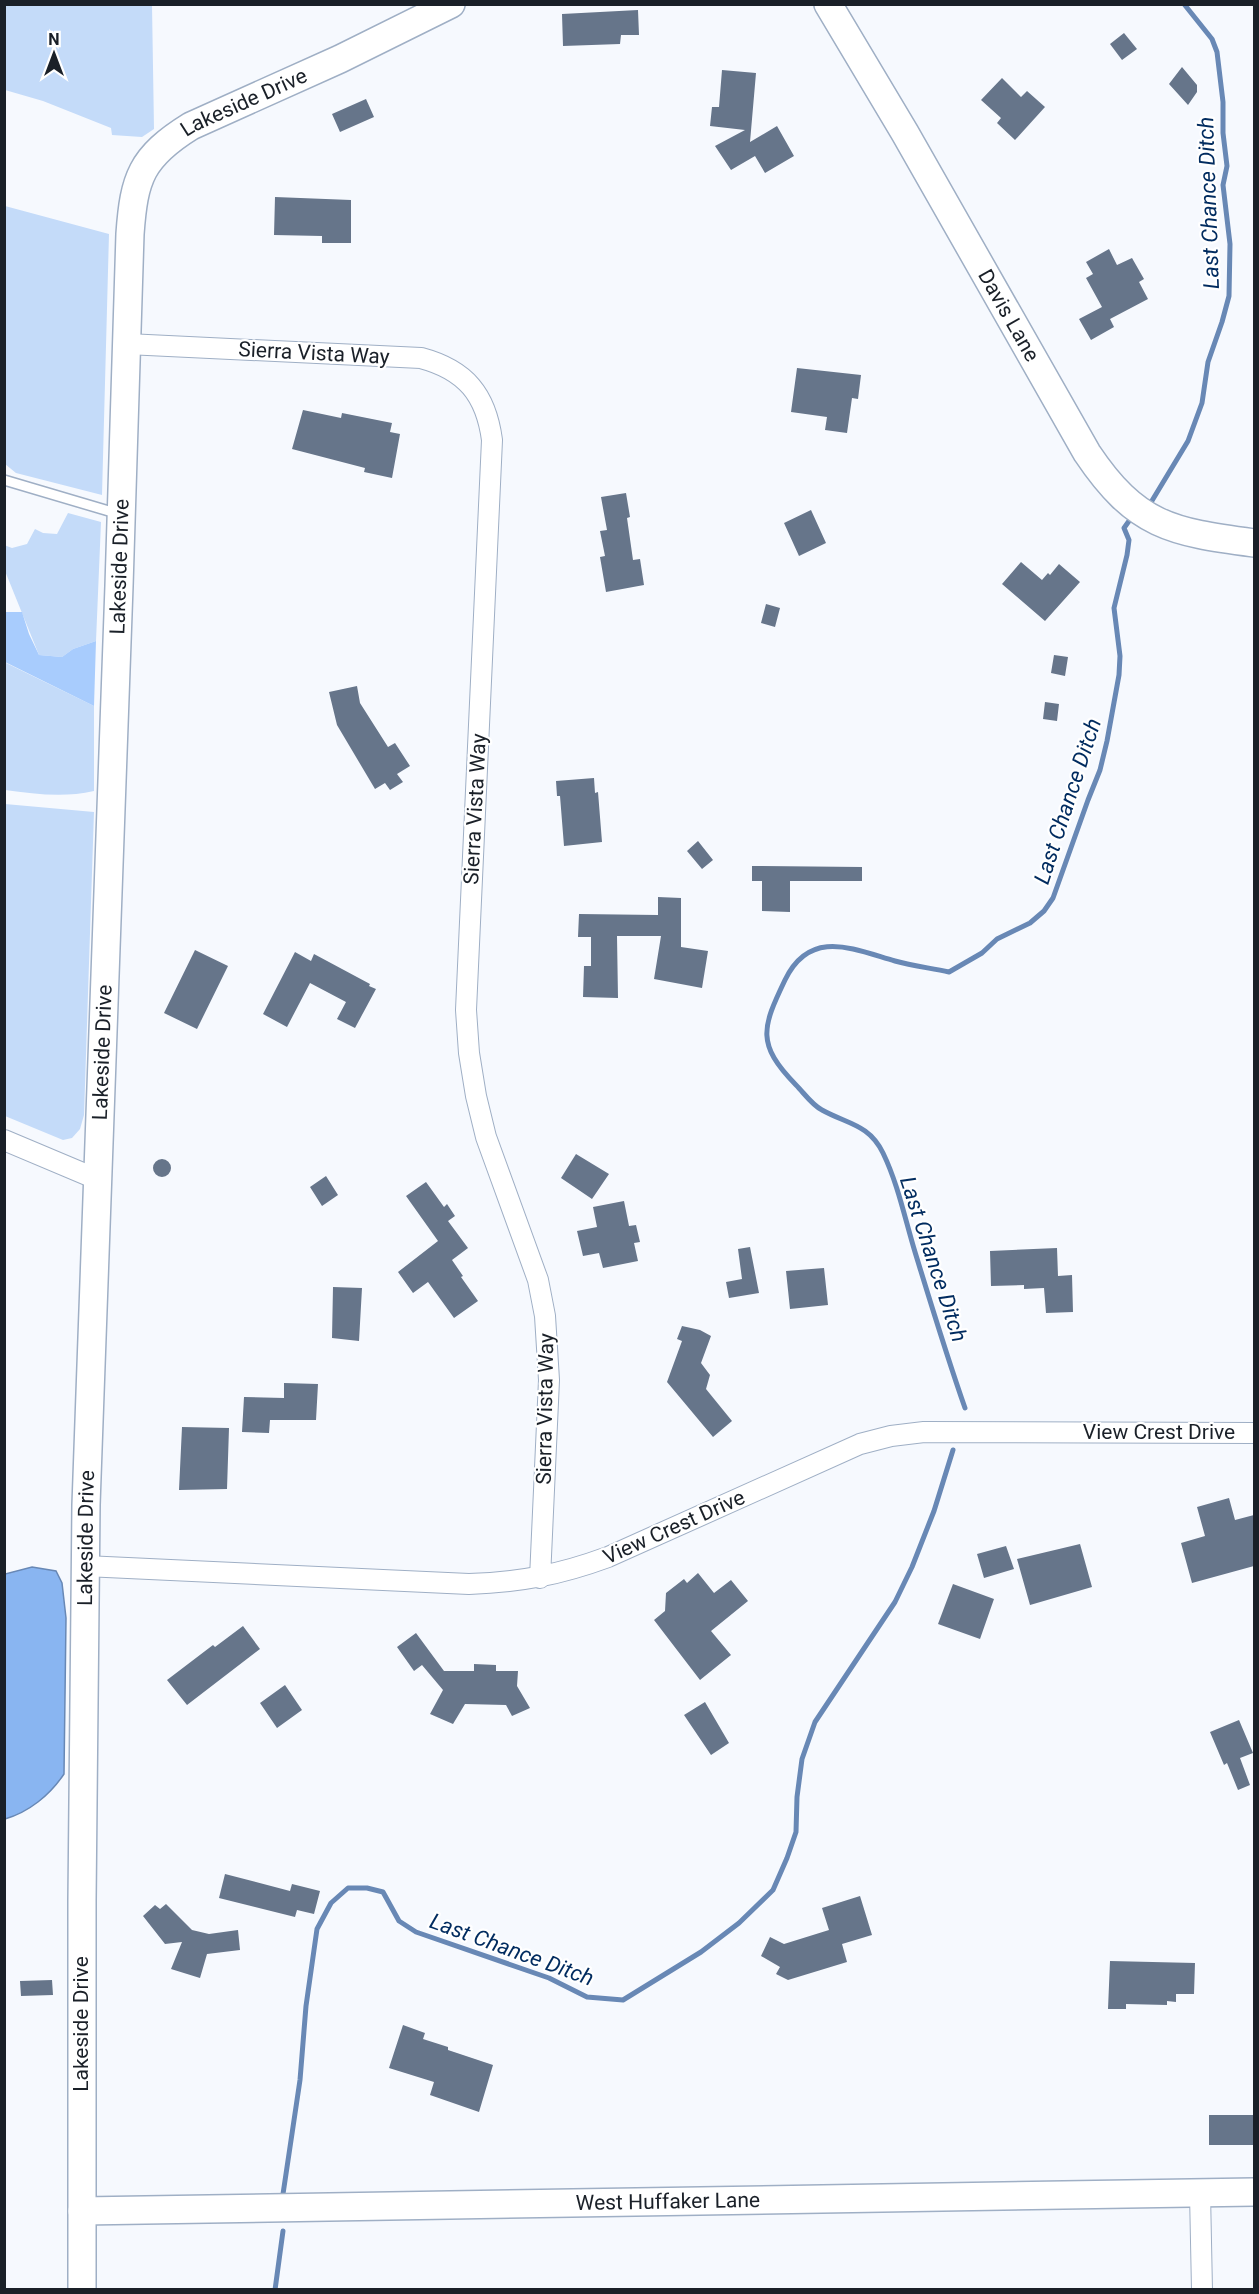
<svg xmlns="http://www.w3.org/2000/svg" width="1259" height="2294" font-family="Roboto,sans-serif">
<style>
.green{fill:#c4dbf9}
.forest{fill:#a8ccfd}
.water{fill:#89b5f1;stroke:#6888b5;stroke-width:1.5}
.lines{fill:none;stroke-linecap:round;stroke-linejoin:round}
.stream{stroke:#6888b5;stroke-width:5}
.building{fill:#66758a}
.lane-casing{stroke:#9fafc5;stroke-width:12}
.street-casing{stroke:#9fafc5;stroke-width:22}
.secondary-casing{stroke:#9fafc5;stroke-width:30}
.lane{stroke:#fff;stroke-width:9}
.street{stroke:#fff;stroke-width:20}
.secondary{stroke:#fff;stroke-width:27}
.labels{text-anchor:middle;stroke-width:4.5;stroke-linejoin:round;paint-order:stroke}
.street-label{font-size:21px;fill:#1a2028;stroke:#fff}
.water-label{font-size:22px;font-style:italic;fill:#002b5f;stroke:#fff}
</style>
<rect width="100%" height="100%" fill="#f6f9fe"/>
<path class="green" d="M4,5h148l2,124 -12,8 -30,-2 -1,-7 -68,-27 -38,-11z
M5,206l104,28 -7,261 -86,-22 -11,-9z
M68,513l33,9 -5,119 -23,8 -11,8 -23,-2 -34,-84 -1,-26 8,3 15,-4 8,-15 8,4 14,1z
M4,662l90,44v85c-30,7 -59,3 -89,-1z
M5,804l89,8 -10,303 -4,14 -8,9 -9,2 -58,-24z"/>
<path class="forest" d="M4,612h18l7,22 10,21 23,2 11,-8 23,-8 -2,65 -89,-44z"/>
<path class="water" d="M32,1567l24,4 6,12 4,35 -2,156c-14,21 -35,38 -59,45v-245z"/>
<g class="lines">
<path class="stream" d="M1150,504l38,-63 14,-38 6,-41 14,-40 7,-26 1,-52 -7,-59 4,-19 -4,-33v-31l-6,-50 -5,-13 -28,-35
M965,1408c-18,-51 -34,-104 -50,-156 -10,-33 -17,-68 -32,-99 -14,-29 -36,-29 -61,-43 -10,-5 -18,-17 -26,-25 -40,-41 -34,-57 -11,-105 25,-52 68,-31 110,-19 18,5 36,7 54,11l33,-19 15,-14 33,-16 14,-12 9,-13 35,-98 12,-30 7,-29 12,-66 1,-19 -6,-48 13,-53 2,-15 -5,-12 5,-7
M283,2194l17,-114 6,-74 11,-77 14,-26 17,-15h19l16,4 16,29 17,11 133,46 38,19 36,3 78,-48 38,-29 34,-33 14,-32 9,-26 1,-35 5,-38 13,-37 80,-120 17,-35 22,-56 19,-61
M275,2290l8,-59"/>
</g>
<path class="building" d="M638,10l1,25h-18l-1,9 -57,2 -1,-32z
M1124,33l13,16 -15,11 -12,-16z
M1182,67l15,18v7l-9,13 -19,-21z
M722,70l34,3 -6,69 27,-16 17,30 -29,17 -10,-17 -24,14 -16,-24 30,-16 -35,-4 2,-19h7z
M1002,78l19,19 6,-6 18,16 -30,33 -18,-17 4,-5 -20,-18z
M366,99l8,18 -34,15 -8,-18z
M275,197l76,3v43h-29v-7l-48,-1z
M1109,249l8,16 15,-7 12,21 -5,3 9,17 -38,20 4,8 -23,13 -12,-21 23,-12 -16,-29 7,-4 -7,-12z
M797,368l64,7 -3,24 -6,-1 -5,35 -22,-3 2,-13 -36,-5z
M303,410l38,8 1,-5 50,10 -2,9 10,2 -8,44 -28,-6 1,-4 -73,-19z
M626,493l4,24 -3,1 6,42 7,-1 4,26 -38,7 -6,-35 5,-1 -5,-25 7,-1 -6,-33z
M811,510l15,33 -27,13 -15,-33z
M1021,562l21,18 6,-7 2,2 9,-11 21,18 -35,39 -43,-37z
M766,604l14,4 -5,19 -14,-4z
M1054,655l14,2 -3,19 -14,-3z
M357,686l3,17 28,44 7,-4 15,23 -13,8 6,8 -13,8 -5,-7 -10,6 -38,-64 -8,-33z
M1045,702l14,2 -2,17 -14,-2z
M594,778l1,15 3,-1 4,50 -38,4 -4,-50h-3l-1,-15z
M698,841l15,19 -11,9 -15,-18z
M752,866l110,1v14h-72v31l-28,-1v-30h-10z
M658,897l23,1v49l27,4 -6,37 -48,-9 7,-43h-44l1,62 -35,-1 1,-31h7v-29h-13l1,-23 79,1z
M195,950l33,16 -31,63 -33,-16z
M295,952l16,9 3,-7 56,30 -1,2 7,3 -21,39 -18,-9 9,-17 -36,-19 -23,44 -24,-13z
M576,1154l33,20 -17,25 -31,-21z
M153 1168a9 9 0 1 1 18 0a9 9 0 1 1-18 0Z
M326,1176l12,19 -16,11 -12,-19z
M426,1182l18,25 3,-3 8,12 -7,5 20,27 -16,12 11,16 -2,1 17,24 -24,17 -26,-36 -15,11 -15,-21 40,-31 -32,-45z
M624,1201l5,25 7,-1 4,17 -6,1 4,18 -35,7 -4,-15 -16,3 -6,-25 20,-4 -4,-20z
M750,1247l9,46 -30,5 -3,-16 16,-3 -4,-30z
M1057,1248l1,28 14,-1 1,37 -27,1 -2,-25 -20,1v-4l-33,1 -1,-35z
M824,1268l4,37 -38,4 -4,-38z
M333,1287l29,1 -3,53 -27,-3z
M682,1326l18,4 11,6 -10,27 9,12 -4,14 26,32 -19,16 -46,-55 15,-41 -5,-2z
M284,1383l34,1 -2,36h-46l-1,13 -27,-1 2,-35 40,1z
M182,1427l47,1 -2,61 -48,1z
M1229,1498l6,22 19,-5v51l-62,17 -11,-40 24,-7 -8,-29z
M1080,1544l12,43 -62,18 -13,-46z
M1006,1546l8,23 -30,9 -7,-24z
M698,1573l16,20 17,-13 17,21 -37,30 20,24 -31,25 -46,-60 11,-9 1,-18 18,-14 3,4z
M953,1584l41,15 -14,40 -42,-15z
M243,1626l17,23 -73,56 -20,-25 46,-35 2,2z
M416,1633l28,38h30v-7l22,1v6h22l-1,15 13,22 -18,8 -6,-11 -41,-1 -12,20 -23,-10 13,-24 -21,-25 -8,6 -17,-24z
M285,1685l17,25 -25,18 -17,-25z
M705,1702l24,41 -18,12 -27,-40z
M1239,1720l14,33 -13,5 10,27 -12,5 -11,-27 -3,2 -14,-33z
M225,1874l65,17 2,-7 28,7 -6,23 -17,-4 -2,7 -76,-19z
M860,1896l12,39 -30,9 5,18 -59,18 -12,-6 4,-7 -19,-11 9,-19 14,7 45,-14 -7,-22z
M166,1904l26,26 17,4 29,-4 2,20 -33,4 -7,24 -29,-9 11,-27 -17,2 -22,-28 12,-11 5,4z
M1110,1961l85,2 -1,31h-18v8l-9,-1v4l-41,-1v5h-18z
M52,1980l1,15 -32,1 -1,-15z
M403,2025l22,8 -2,6 25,8v3l45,15 -14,47 -49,-17 4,-13 -45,-14z
M1209,2115h45v30h-45z"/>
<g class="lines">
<g class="lane-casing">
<path id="lane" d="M4,480l115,34"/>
</g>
<g class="street-casing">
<path id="street" d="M127,344l294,14c45,12 65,37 71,82l-26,570 3,43 7,43 10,41 52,143 7,36 4,64 -9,198
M4,1140l95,40
M85,1566l384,18c52,-2 90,-9 139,-27l252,-113 31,-8 33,-4 330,1
M1200,2193l2,97"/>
</g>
<g class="secondary-casing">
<g id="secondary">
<path id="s1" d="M828,4l77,129 182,320c49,73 84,79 167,90"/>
<path id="s2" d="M82,2211l1172,-19"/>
<path id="s3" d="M82,2290v-389l4,-396 33,-919 11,-352c4,-56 11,-77 61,-108l149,-67 111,-55"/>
</g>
</g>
<use href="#lane" class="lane"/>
<use href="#street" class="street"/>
<use href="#secondary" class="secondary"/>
</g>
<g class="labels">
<g class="street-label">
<text dy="7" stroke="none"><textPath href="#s3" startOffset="2246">Lakeside Drive</textPath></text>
<text dy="7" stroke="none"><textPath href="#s1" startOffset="360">Davis Lane</textPath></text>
<text transform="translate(314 353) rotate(3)" y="7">Sierra Vista Way</text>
<text dy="7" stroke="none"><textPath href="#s3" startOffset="1724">Lakeside Drive</textPath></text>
<text transform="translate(475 809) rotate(-87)" y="7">Sierra Vista Way</text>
<text dy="7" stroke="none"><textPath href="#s3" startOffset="1238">Lakeside Drive</textPath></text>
<text transform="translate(545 1409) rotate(-89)" y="7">Sierra Vista Way</text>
<text x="1159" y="1439">View Crest Drive</text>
<text transform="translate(674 1527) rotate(-24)" y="7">View Crest Drive</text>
<text dy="7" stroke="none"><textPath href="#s3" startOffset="752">Lakeside Drive</textPath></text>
<text transform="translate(81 2024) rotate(-90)" y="7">Lakeside Drive</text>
<text dy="7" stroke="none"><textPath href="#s2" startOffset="586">West Huffaker Lane</textPath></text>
</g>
<g class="water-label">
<text transform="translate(1208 203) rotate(-92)" y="8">Last Chance Ditch</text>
<text transform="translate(1067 801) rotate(-72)" y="8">Last Chance Ditch</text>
<text transform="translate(934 1259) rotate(72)" y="8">Last Chance Ditch</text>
<text transform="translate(512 1949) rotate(20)" y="8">Last Chance Ditch</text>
</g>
</g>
<rect width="1259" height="2294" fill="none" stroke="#1a2028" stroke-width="12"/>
<g transform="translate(54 54)" stroke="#ffffff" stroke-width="4.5" paint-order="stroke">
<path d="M0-4.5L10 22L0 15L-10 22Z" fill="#1a2028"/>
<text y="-9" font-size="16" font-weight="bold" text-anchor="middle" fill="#1a2028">N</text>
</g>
</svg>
